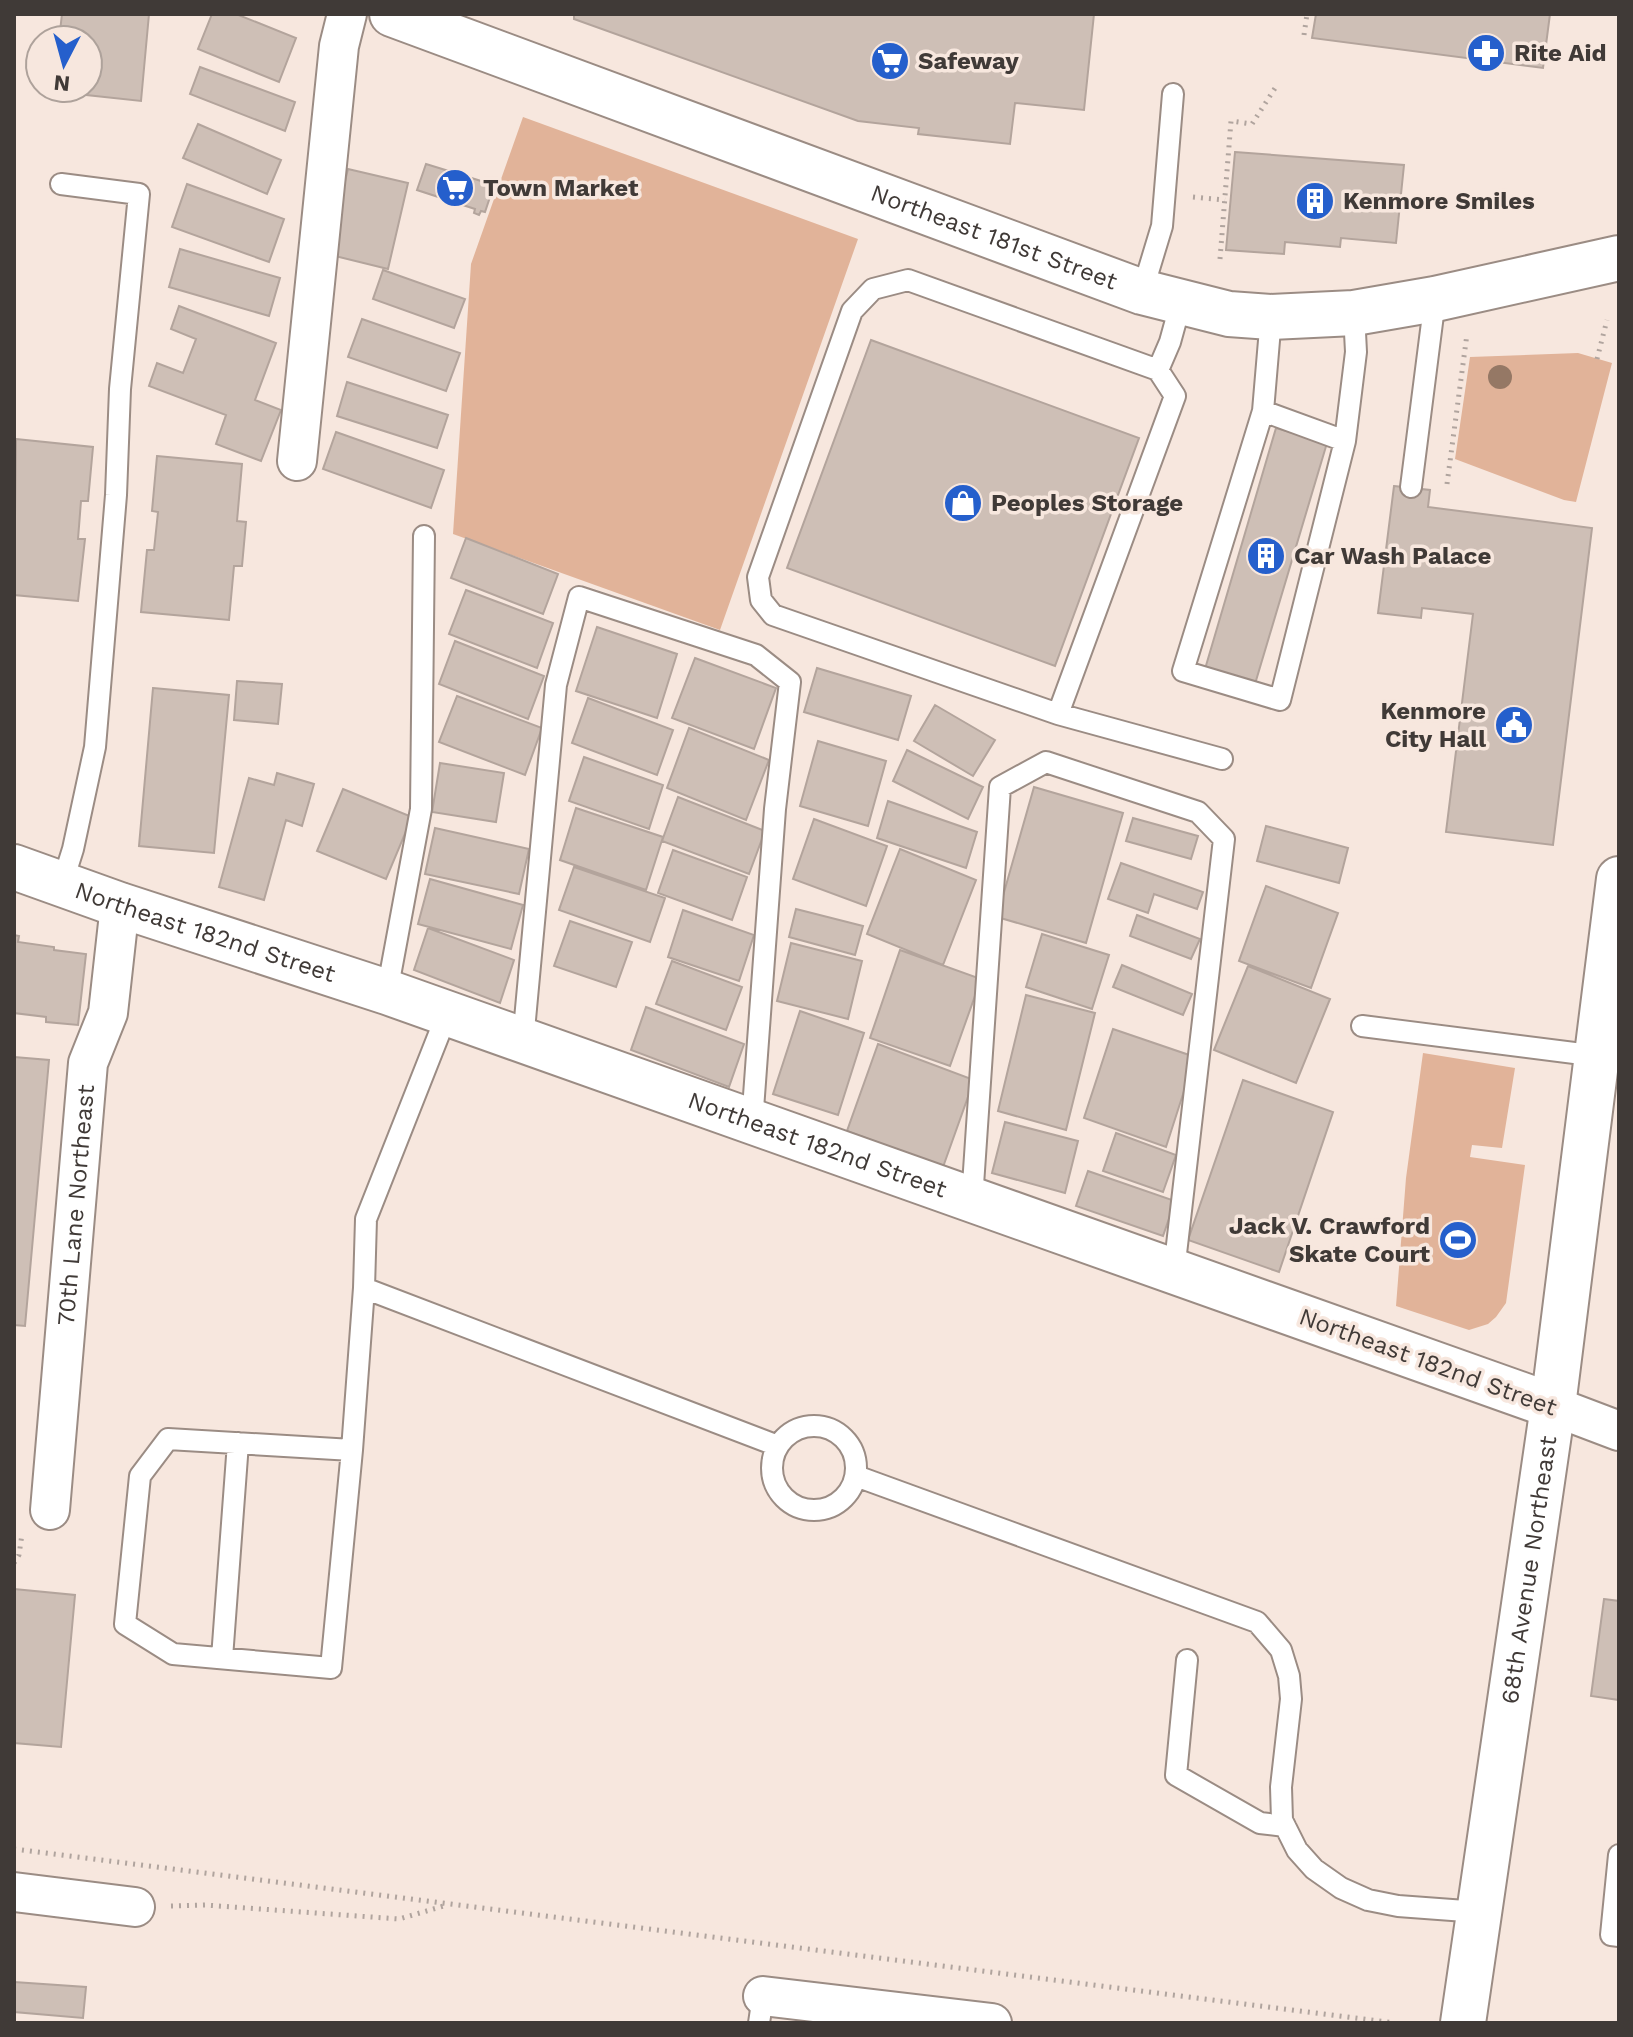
<svg xmlns="http://www.w3.org/2000/svg" width="1633" height="2037" font-family="'Work Sans',sans-serif">
<style>
.green{fill:#e1b399}
.building{fill:#cebfb6;stroke:#b3a49c;stroke-width:2}
.lines{fill:none;stroke-linecap:round;stroke-linejoin:round}
.lane-casing{stroke:#9b8c84;stroke-width:24}
.street-casing{stroke:#9b8c84;stroke-width:42}
.secondary-casing{stroke:#9b8c84;stroke-width:48}
.path{stroke:#b0a49e;stroke-width:5;stroke-dasharray:2 6;stroke-linecap:butt}
.lane{stroke:#fff;stroke-width:20}
.street{stroke:#fff;stroke-width:38}
.secondary{stroke:#fff;stroke-width:44}
.tree{fill:#957865}
.labels{text-anchor:middle;stroke-width:7;stroke-linejoin:round;paint-order:stroke}
.poi-label{font-size:24px;font-weight:bold;fill:#403a37;stroke:#f7e7de;text-anchor:start}
.street-label{font-size:24px;fill:#403a37;stroke:#f7e7de}
</style>
<rect width="100%" height="100%" fill="#f7e7de"/>
<path class="green" d="M523,117l335,122 -138,391 -267,-96 18,-270z
M1578,353l34,10 -36,139 -12,-2 -109,-41 15,-102z
M1423,1053l92,15 -13,80 -30,-3 -2,12 55,8 -19,138 -10,14 -8,7 -19,6 -73,-24 10,-128z"/>
<path class="building" d="M62,14h87l-8,87 -73,-8v-5h20v-48h-29z
M212,14h24l60,24 -17,44 -81,-33z
M574,14h520l-10,96 -69,-7 -5,41 -92,-10 1,-6 -61,-7 -284,-102z
M1316,14h234l-7,54 -231,-30z
M200,67l95,35 -10,29 -95,-37z
M198,124l83,36 -14,34 -84,-36z
M1235,152l169,13 -8,78 -55,-5 -1,9 -55,-5 -1,12 -58,-4z
M426,164l68,21 -9,27 -4,-1 -2,4 -5,-2 1,-4 -58,-19z
M348,169l60,14 -20,86 -61,-15z
M187,184l97,35 -15,43 -97,-35z
M180,249l100,29 -11,38 -100,-29z
M383,270l82,29 -11,29 -81,-29z
M179,306l97,37 -21,57 26,10 -20,51 -45,-17 10,-29 -77,-29 8,-23 26,10 13,-34 -25,-10z
M362,319l98,34 -14,38 -98,-34z
M871,340l268,98 -84,228 -268,-98z
M347,382l101,33 -11,33 -100,-32z
M1276,428l51,15 -72,241 -50,-15z
M336,432l108,38 -13,38 -108,-39z
M16,439l77,8 -5,54h-7l-3,38h7l-7,62 -64,-6z
M157,456l85,8 -5,57 9,1 -4,44h-8l-5,54 -88,-8 6,-62h7l4,-38 -6,-1z
M1394,486l36,4 -2,17 164,21 -39,317 -107,-13 27,-218 -51,-6 -1,10 -43,-5z
M466,538l92,36 -15,40 -92,-36z
M466,590l87,33 -16,45 -88,-34z
M597,627l80,27 -20,64 -81,-27z
M455,641l89,35 -16,43 -89,-35z
M695,658l81,30 -22,61 -82,-31z
M817,668l94,28 -13,44 -94,-28z
M237,681l45,3 -4,40 -44,-4z
M153,688l76,7 -15,158 -75,-7z
M457,696l85,32 -17,47 -86,-33z
M588,698l85,32 -16,45 -85,-32z
M935,705l60,35 -22,36 -59,-35z
M689,728l80,32 -23,60 -79,-32z
M818,741l68,20 -18,65 -68,-20z
M907,750l76,37 -15,32 -75,-38z
M584,757l79,28 -14,44 -80,-28z
M440,763l64,10 -8,49 -64,-10z
M277,773l37,11 -12,42 -16,-6 -22,80 -45,-13 30,-109 25,7z
M1034,787l89,26 -37,130 -89,-26z
M343,789l69,28 -26,62 -69,-28z
M678,797l87,34 -16,43 -87,-33z
M888,801l89,31 -11,36 -89,-30z
M576,808l87,29 -17,53 -86,-30z
M1133,818l65,18 -7,23 -65,-18z
M814,819l73,27 -21,60 -73,-27z
M1266,826l82,22 -9,35 -82,-22z
M435,828l94,21 -10,45 -94,-20z
M900,849l76,31 -33,85 -76,-31z
M673,850l74,27 -15,43 -74,-27z
M1121,863l82,29 -6,17 -43,-15 -6,19 -40,-14z
M574,867l91,31 -15,44 -91,-32z
M430,879l93,26 -12,44 -93,-25z
M1266,886l72,27 -27,75 -72,-27z
M796,909l67,17 -8,29 -66,-18z
M683,910l71,25 -15,46 -71,-24z
M1137,915l63,24 -9,20 -61,-23z
M570,921l62,21 -16,45 -62,-21z
M428,928l86,32 -14,43 -86,-33z
M1042,934l67,21 -17,54 -66,-22z
M14,935l5,1 -1,6 36,5v3l32,4 -8,71 -32,-3v-5l-32,-4z
M791,943l71,18 -14,58 -71,-18z
M900,950l81,29 -31,87 -80,-28z
M672,961l70,26 -16,43 -70,-26z
M1122,965l70,29 -9,21 -70,-28z
M1248,966l82,33 -34,84 -82,-33z
M1026,995l69,18 -29,117 -68,-19z
M646,1007l98,37 -15,43 -98,-37z
M800,1011l64,22 -26,82 -65,-21z
M1113,1029l82,28 -29,90 -82,-29z
M878,1044l96,36 -31,87 -96,-36z
M14,1057l35,3 -24,266 -11,-1z
M1243,1080l90,32 -54,160 -91,-32z
M1005,1122l73,19 -13,52 -73,-20z
M1116,1133l60,22 -13,37 -60,-21z
M1088,1171l87,30 -12,35 -87,-30z
M14,1589l61,6 -14,152 -47,-4z
M1604,1599l15,2v99l-28,-4z
M14,1982l72,5 -3,31 -69,-6z"/>
<g class="lines">
<g class="lane-casing">
<path id="lane" d="M61,184l78,10 -19,195 -4,106 -21,252 -22,102 -11,35
M908,280l250,90 17,26 -117,318 -285,-99 -12,-15 -3,-23 94,-266 21,-22z
M1142,292l20,-66 11,-132
M1271,317l-8,94 -80,260 97,29 65,-259 11,-89 -2,-39
M1158,370l12,-28 11,-40
M1263,411l82,30
M1411,487l24,-188
M1058,714l164,45
M387,992l34,-183 3,-273
M447,1014l-81,205 -2,69 414,158
M1362,1026l236,30
M523,1041l33,-356 23,-88 177,58 34,27 -15,127 -23,314
M972,1200l28,-413 46,-25 152,50 26,27 -50,432
M772 1468a42 42 0 1 1 84 0a42 42 0 1 1-84 0Z
M352,1450l-21,218 -158,-14 -48,-30 15,-148 28,-37 184,11 12,-162
M856,1476l401,146 24,28 8,26 2,23 -10,88 1,33 15,30 17,19 27,19 27,12 30,6 81,6
M222,1658l16,-215
M1187,1660l-11,115 84,48 25,3
M1619,1855l-8,80 8,1
M759,2023l4,-27"/>
</g>
<g class="street-casing">
<g id="street">
<path d="M297,461l42,-415 8,-32"/>
<path d="M1553,1406l66,25"/>
<path id="s1" d="M50,1510l38,-447 20,-50 12,-108"/>
<path d="M14,1892l121,15"/>
<path d="M763,1996l229,27"/>
</g>
</g>
<g class="secondary-casing">
<g id="secondary">
<path id="s2" d="M392,14l750,278 87,22 42,3 83,-4 81,-14 184,-41"/>
<path id="s3" d="M14,867l106,38 267,87 1166,414"/>
<path id="s4" d="M1463,2023l90,-617 66,-527"/>
</g>
</g>
<path class="path" d="M1304,35l3,-21
M1193,197l32,3
M1220,259l11,-138 21,3 25,-39
M1597,359l10,-39
M1447,484l20,-150
M14,1563l5,-8 3,-21
M14,1849l1381,174
M171,1906l34,-1 194,14 48,-14"/>
<use href="#lane" class="lane"/>
<use href="#street" class="street"/>
<use href="#secondary" class="secondary"/>
</g>
<circle class="tree" cx="1500" cy="377" r="12"/>
<defs>
<g id="pharmacy-disc" transform="scale(2)"><circle r="9.5" fill="#255fcc" stroke="#f7e7de"/><path d="M-2-6h4v4h4v4h-4v4h-4v-4h-4v-4h4Z" fill="#fff"/></g>
<g id="supermarket-disc" transform="scale(2)"><circle r="9.5" fill="#255fcc" stroke="#f7e7de"/><path d="M-6-5.5h2.5l.6 2H6L4.5 2H-2.5L-4.4-4H-6ZM-1.5 3.2a1.3 1.3 0 1 0 .1 0ZM3 3.2a1.3 1.3 0 1 0 .1 0Z" fill="#fff"/></g>
<g id="building-disc" transform="scale(2)"><circle r="9.5" fill="#255fcc" stroke="#f7e7de"/><path d="M-4-6H4V6H1V3H-1V6H-4ZM-2.5-4.3h1.7v1.8h-1.7ZM.8-4.3h1.7v1.8H.8ZM-2.5-1h1.7V.8h-1.7ZM.8-1h1.7V.8H.8Z" fill="#fff"/></g>
<g id="shop-disc" transform="scale(2)"><circle r="9.5" fill="#255fcc" stroke="#f7e7de"/><path d="M-5-2.5h2.3a2.7 3.5 0 0 1 5.4 0H5L5.5 6h-11ZM-1.5-2.5h3a1.5 2.3 0 0 0-3 0Z" fill="#fff"/></g>
<g id="civic-disc" transform="scale(2)"><circle r="9.5" fill="#255fcc" stroke="#f7e7de"/><path d="M-.6-6.5H3V-4.5H.6V-3L4-1V1h2V6H-6V1h2V-1L-.6-3ZM-1.2 2.5V6h2.4V2.5Z" fill="#fff"/></g>
<g id="stadium-disc" transform="scale(2)"><circle r="9.5" fill="#255fcc" stroke="#f7e7de"/><path d="M0-5a6.5 5 0 1 0 0 10a6.5 5 0 1 0 0-10ZM-3.5-1.8h7v3.6h-7Z" fill="#fff"/></g>
</defs>
<g fill-rule="evenodd">
<use href="#pharmacy-disc" x="1486" y="53"/>
<use href="#supermarket-disc" x="890" y="61"/>
<use href="#supermarket-disc" x="455" y="188"/>
<use href="#building-disc" x="1315" y="201"/>
<use href="#shop-disc" x="963" y="503"/>
<use href="#building-disc" x="1266" y="556"/>
<use href="#civic-disc" x="1514" y="725"/>
<use href="#stadium-disc" x="1458" y="1240"/>
</g>
<g class="labels">
<g class="poi-label">
<text x="1514" y="61">Rite Aid</text>
<text x="918" y="69">Safeway</text>
<text x="483" y="196">Town Market</text>
<text x="1343" y="209">Kenmore Smiles</text>
<text x="991" y="511">Peoples Storage</text>
<text x="1294" y="564">Car Wash Palace</text>
<text x="1486" y="719" text-anchor="end">Kenmore<tspan x="1486" dy="28">City Hall</tspan></text>
<text x="1430" y="1234" text-anchor="end">Jack V. Crawford<tspan x="1430" dy="28">Skate Court</tspan></text>
</g>
<g class="street-label">
<text dy="8" stroke="none"><textPath href="#s2" startOffset="642">Northeast 181st Street</textPath></text>
<text dy="8" stroke="none"><textPath href="#s3" startOffset="202">Northeast 182nd Street</textPath></text>
<text dy="8" stroke="none"><textPath href="#s3" startOffset="850">Northeast 182nd Street</textPath></text>
<text dy="8" stroke="none"><textPath href="#s1" startOffset="306">70th Lane Northeast</textPath></text>
<text transform="translate(1428 1362) rotate(20)" y="8">Northeast 182nd Street</text>
<text dy="8" stroke="none"><textPath href="#s4" startOffset="458">68th Avenue Northeast</textPath></text>
</g>
</g>
<rect width="1633" height="2037" fill="none" stroke="#403a37" stroke-width="32"/>
<g transform="translate(64 64) rotate(186)"><circle r="38" fill="#f7e7de" stroke="#aea29b" stroke-width="2"/>
<path d="M0-6L14 30L0 20L-14 30Z" fill="#255fcc"/>
<text y="-12" font-size="22" font-weight="bold" text-anchor="middle" fill="#403a37">N</text>
</g>
</svg>
